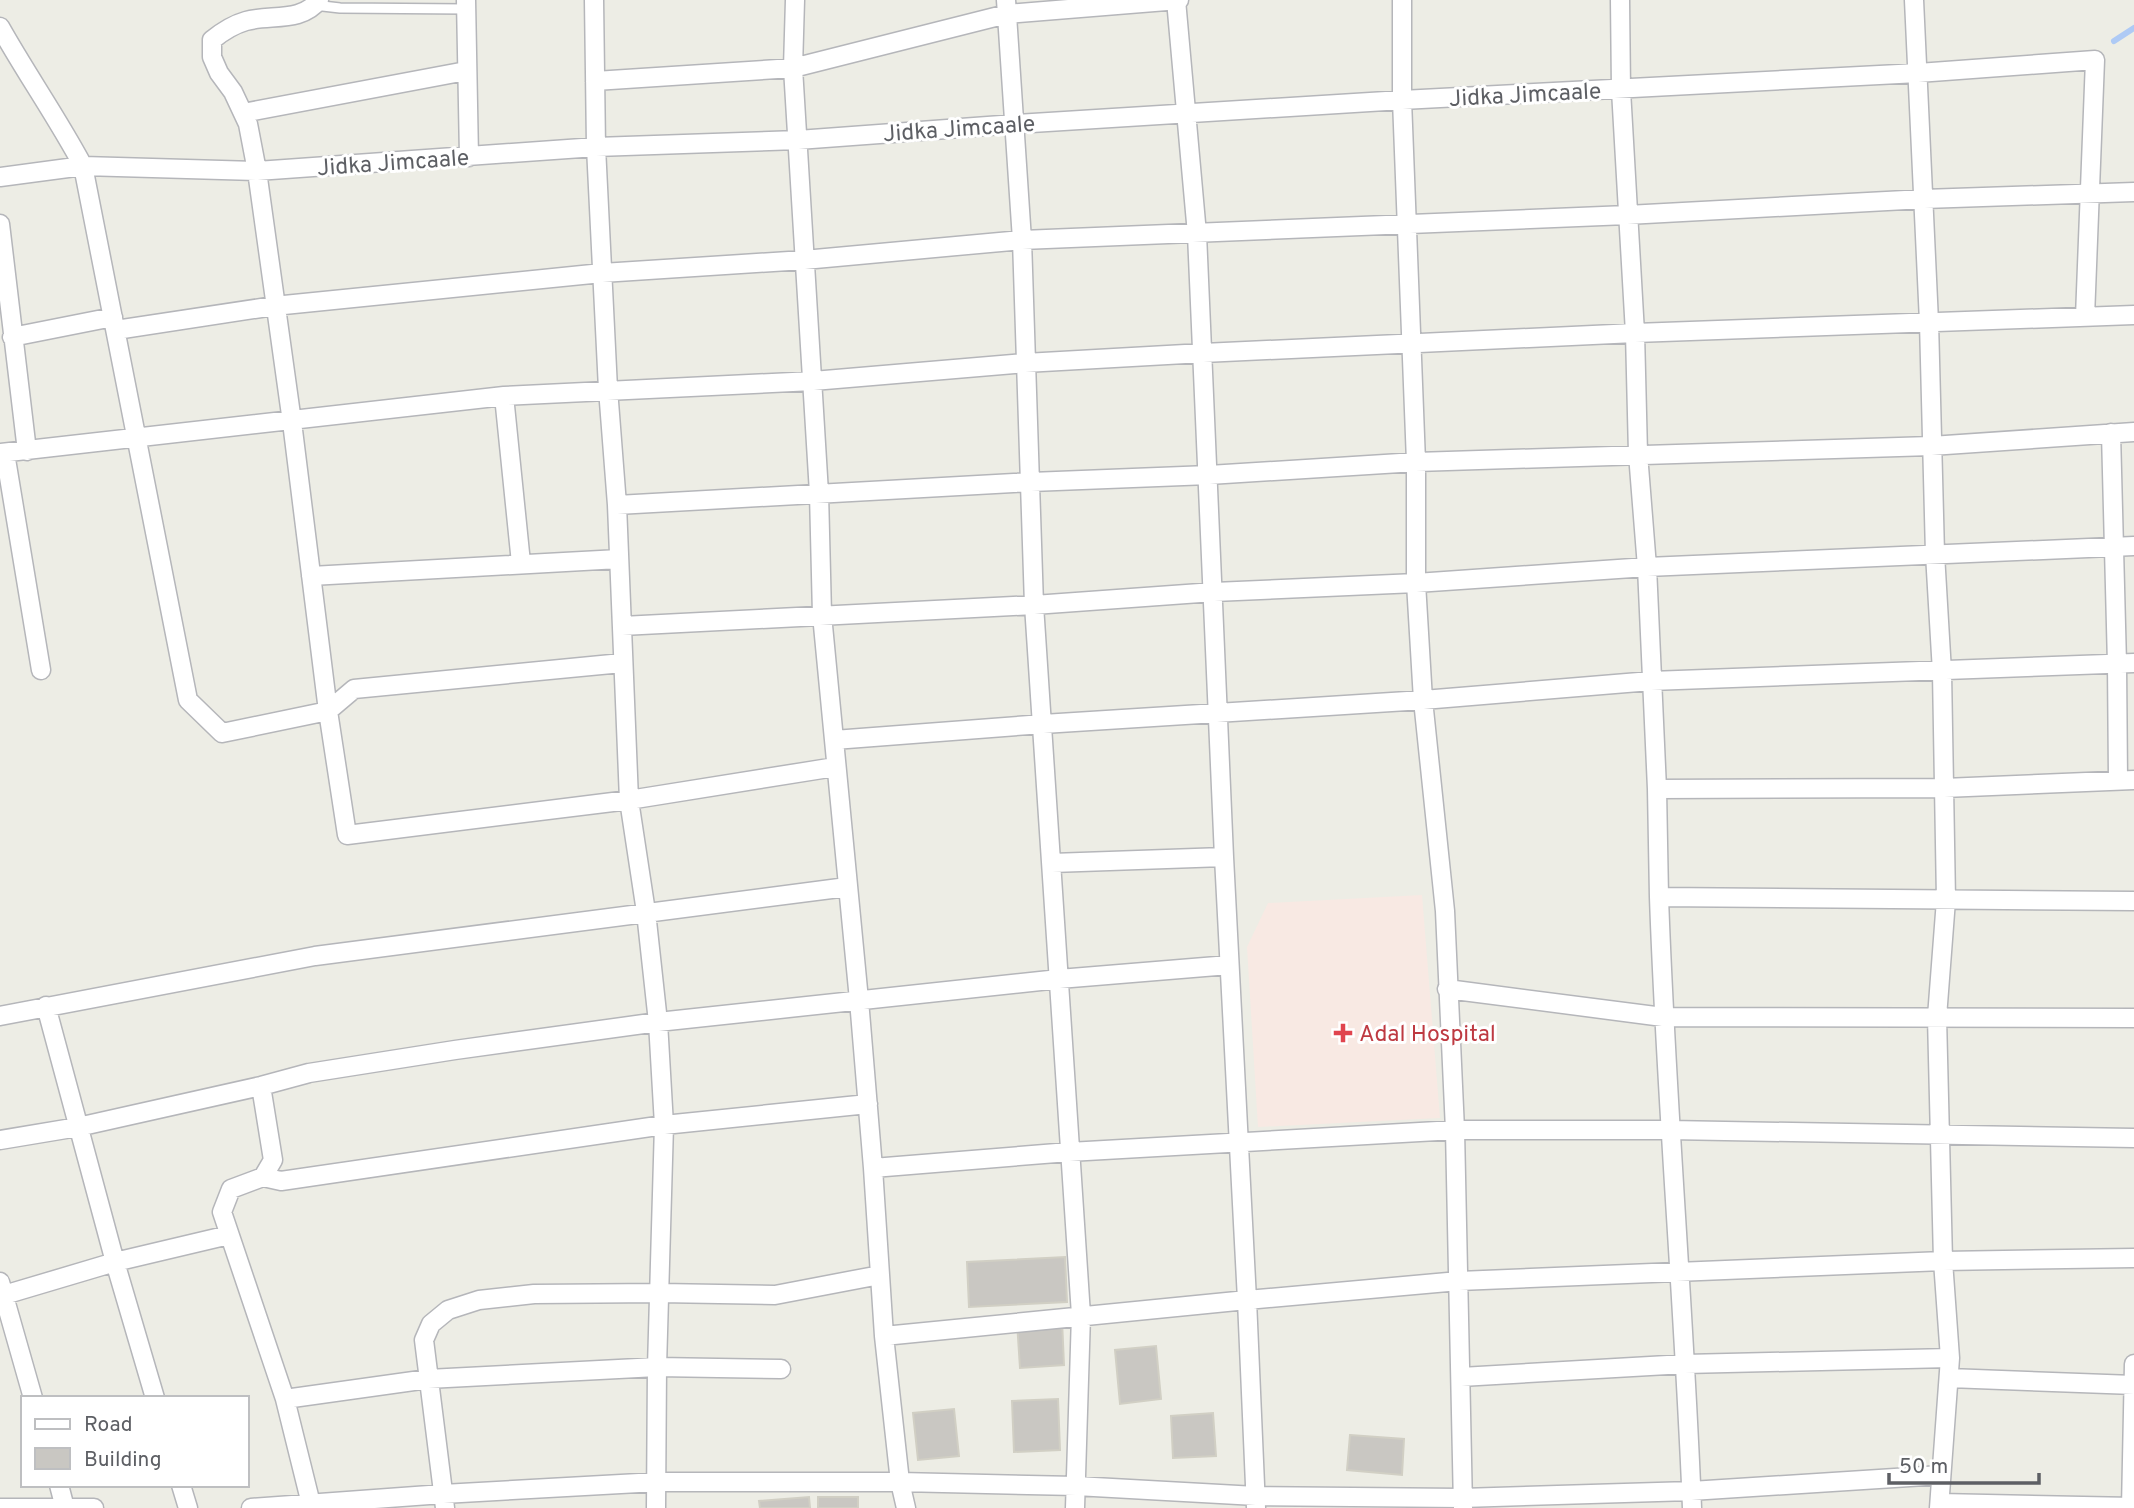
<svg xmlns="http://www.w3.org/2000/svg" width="2134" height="1508" font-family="Overpass,sans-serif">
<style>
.medical{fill:#f8e9e3}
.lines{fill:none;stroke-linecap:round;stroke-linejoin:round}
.stream{stroke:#aecaf5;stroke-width:6}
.building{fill:#c9c7c2;stroke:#d1cfc4;stroke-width:2}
.lane-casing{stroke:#b5b6ba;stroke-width:12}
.street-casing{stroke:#b5b6ba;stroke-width:21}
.lane{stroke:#fff;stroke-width:9}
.street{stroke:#fff;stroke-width:18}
.health-dot{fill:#e0444e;stroke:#fff;stroke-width:2.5}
.labels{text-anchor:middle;stroke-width:6;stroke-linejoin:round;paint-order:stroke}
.street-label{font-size:23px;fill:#5d5f64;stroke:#fff}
.health-label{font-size:23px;fill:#be3a42;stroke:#fff;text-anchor:start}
</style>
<rect width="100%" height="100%" fill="#edede5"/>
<path class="medical" d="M1422,895l18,223 -182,9 -11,-180 21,-44z"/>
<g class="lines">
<path class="stream" d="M2114,41l20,-13"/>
</g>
<path class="building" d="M1065,1257l2,45 -98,5 -2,-45z
M1062,1320l2,45 -44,3 -3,-46z
M1156,1346l5,53 -41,5 -5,-54z
M1058,1399l2,51 -46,2 -2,-51z
M954,1409l5,47 -41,4 -5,-47z
M1213,1413l3,43 -43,2 -2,-42z
M1350,1435l54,4 -2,36 -55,-5z
M809,1497l1,11h-50l-1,-7z
M818,1497h40v11h-40z"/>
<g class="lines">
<g class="lane-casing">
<path id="lane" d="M314,5l26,3 126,1"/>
</g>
<g class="street-casing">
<path id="street" d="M319,0c-18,23 -48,14 -73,21 -14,4 -23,10 -34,19v17l7,16 14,19 15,32 9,47 35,251 36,289 19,124 282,-35 206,-33
M466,0l3,157
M594,0l2,147 12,242 9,116 12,295 17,112 12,110 6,103 -7,242 -1,141
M795,0l-2,68 26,425 3,122 37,385 14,168 11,168 16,146 6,26
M1006,0l16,240 12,365 47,710 -6,193
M1176,0l21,234 27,623 23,443 212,-19 484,-20 191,-3
M1402,0v100l14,362v121l7,117 22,211 10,219 8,377
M1620,0l1,90 14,243 3,121 9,113 10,222 2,108 475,4
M1914,0l15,322 6,232 7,118 4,228 -9,117 6,244 7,97 -11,150
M0,27c27,48 58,92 83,139l105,534 34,33 106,-22 26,-22 268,-26
M595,81l198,-13 214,-54 172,-14
M243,113l223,-42
M0,177l83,-11 174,5 339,-24 202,-7 217,-16 387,-24 516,-27 177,-13 -10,257
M0,224l27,227
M116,330l158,-24 328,-33 202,-13 218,-20 605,-25 297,-16 210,-7
M12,337l101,-20
M504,396l17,167
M2111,433l6,231 1,116
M0,453l504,-57 309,-15 212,-18 178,-10 432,-20 499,-18
M5,453l36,217
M617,505l414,-23 178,-7 207,-13 515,-16 203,-14
M311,576l308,-17
M622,626l412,-21 180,-13 202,-9 231,-16 487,-21
M834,740l209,-16 380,-24 228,-19 483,-18
M1657,789l287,-1 190,-8
M1052,863l172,-6
M1659,897c7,204 25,407 33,611
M1447,989l216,28 471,1
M46,1006l69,256 40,136
M0,1016l315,-60 532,-69
M261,1086l12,74 -10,17 -32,12 -9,23 63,187 27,109
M0,1140l78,-13 183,-41 48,-13 146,-23 203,-28 401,-43 170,-14
M873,1168l196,-16 386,-22h215l464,8
M263,1177l18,4 383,-56 204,-21
M0,1282l33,116
M4,1295l111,-33 114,-27
M884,1336l363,-36 9,208
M1461,1377l224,-13 265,-6
M1949,1378l185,7
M285,1399l143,-20 229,-12 124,2
M59,1485l6,23
M181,1485l7,23
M1940,1503l194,4
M0,1508h94
M251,1508l192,-14 214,-12h243l176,4 180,10 206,2 229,-7 250,-16
M445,1508l-21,-168 7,-16 17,-14 31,-10 55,-6 126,-1 115,2 105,-20
M2131,1508l3,-144"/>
</g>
<use href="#lane" class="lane"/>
<use href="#street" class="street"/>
</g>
<path class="health-dot" d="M1339.5 1022.5h7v7h7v7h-7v7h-7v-7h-7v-7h7z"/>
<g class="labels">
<g class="street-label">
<text transform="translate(1525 94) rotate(-3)" y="8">Jidka Jimcaale</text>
<text transform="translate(959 128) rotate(-4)" y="8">Jidka Jimcaale</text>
<text transform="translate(393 162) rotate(-4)" y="8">Jidka Jimcaale</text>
</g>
<g class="health-label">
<text x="1359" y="1041">Adal Hospital</text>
</g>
</g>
<rect x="21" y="1396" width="228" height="91" fill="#ffffff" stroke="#bebfc1" stroke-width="2"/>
<rect x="35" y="1419" width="35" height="10" fill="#ffffff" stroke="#bebfc1" stroke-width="2"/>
<text x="84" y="1431" font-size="21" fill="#5d5f64">Road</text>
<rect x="35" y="1448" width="35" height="21" fill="#c9c7c2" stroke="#bebfc1" stroke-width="2"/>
<text x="84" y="1466" font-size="21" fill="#5d5f64">Building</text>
<path d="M1889 1473v10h150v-10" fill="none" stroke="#5d5f64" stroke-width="3.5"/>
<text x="1899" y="1473" font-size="21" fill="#5d5f64" stroke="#ffffff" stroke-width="5" paint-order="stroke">50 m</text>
</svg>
